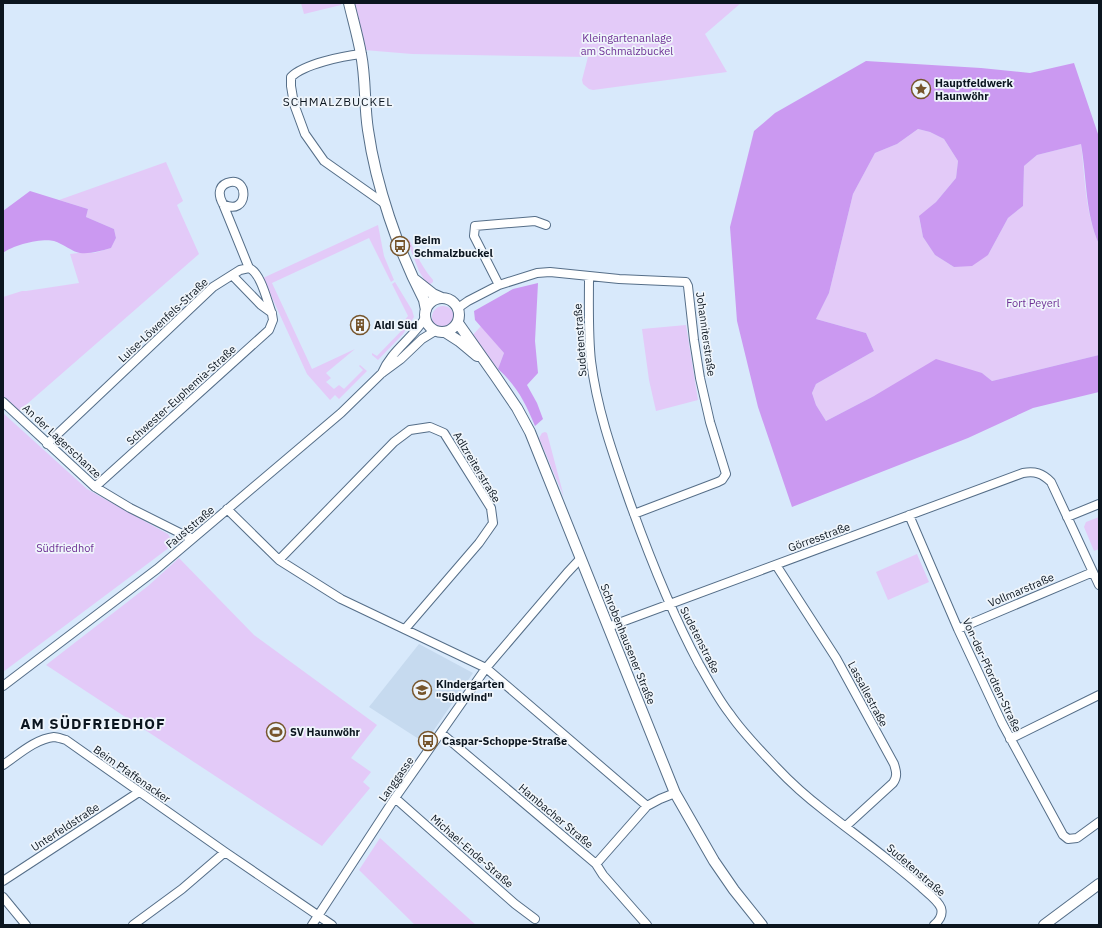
<svg xmlns="http://www.w3.org/2000/svg" width="1102" height="928" font-family="'IBM Plex Sans',sans-serif">
<style>
.built{fill:#c6daef}
.green{fill:#e3caf8}
.forest{fill:#cb99f1}
.lines{fill:none;stroke-linecap:round;stroke-linejoin:round}
.minor-casing{stroke:#556e88;stroke-width:10}
.tertiary-casing{stroke:#556e88;stroke-width:12}
.minor{stroke:#fff;stroke-width:8}
.tertiary{stroke:#fff;stroke-width:10}
.labels{text-anchor:middle;stroke-width:3.5;stroke-linejoin:round;paint-order:stroke}
.park-label{font-size:11px;fill:#6e3095;stroke:#eff5fb}
.poi-label{font-size:11px;font-weight:bold;fill:#0b151f;stroke:#eff5fb;text-anchor:start}
.street-label{font-size:11px;fill:#0b151f;stroke:#eff5fb}
.neighbourhood-label{font-size:12px;letter-spacing:1px;fill:#0b151f;stroke:#eff5fb}
.district-label{font-size:15px;font-weight:bold;letter-spacing:1px;fill:#0b151f;stroke:#eff5fb}
</style>
<rect width="100%" height="100%" fill="#d8e9fb"/>
<path class="built" d="M419,644l54,29 -48,70 -56,-36z"/>
<path class="green" d="M301,3h40v2l-37,9z
M354,3h387l-36,31 22,38 -134,18 -4,-1 -6,-5 -1,-4 6,-23 -176,-3 -48,-4z
M918,129l12,3 14,7 14,22 -2,17 -20,24 -17,15 4,20 12,18 19,12 34,-12 20,-37 15,-12 1,-40 13,-11 44,-11c4,33 4,69 18,100v111l-107,26 -10,-8 -108,23 -48,25 -10,-16 -4,-12 4,-9 58,-33 -8,-18 -50,-14 13,-26 24,-99 22,-41 22,-9z
M166,162l17,39 -6,4 22,49 -180,157 -16,-15v-99l19,-6h4l53,-8 -9,-29 8,-1h16l17,-5 5,-10 -2,-9 -28,-12 2,-8 -29,-9z
M378,225l6,31 10,24 -3,2 -22,-44 -97,45 40,86 43,-20 -29,24 5,5 -5,4 8,7 5,-4 5,4 19,-19 -4,-4 1,-1 7,6 -28,28 -4,-4 -5,5 -23,-26 -44,-96z
M409,239c7,15 13,28 24,41v2l-5,4 -9,-15 -12,-31z
M395,282l17,28 2,7 -11,17 -25,26 -6,-5v-2l5,3 29,-30 -3,-4 5,-6 -16,-32z
M432 317a11 11 0 1 1 22 0a11 11 0 1 1-22 0Z
M686,325l12,75 -42,11 -7,-31 -7,-51z
M481,326l23,27 -6,16 -27,-32z
M3,413l84,76 41,23 40,22 6,10 -171,128z
M545,432l2,1 17,64 -25,-59 3,-5z
M1099,517v32l-5,2 -10,-24 2,-5z
M917,554l12,28 -41,18 -12,-28z
M179,558l75,77 123,90 -26,33 20,14 -8,10 7,6 -48,58 -276,-181 102,-79z
M380,838l96,87h-61l-56,-55z"/>
<path class="forest" d="M866,61l115,7 49,5 44,-10 25,74v107c-14,-31 -12,-66 -18,-100l-44,11 -13,11 -1,40 -15,12 -20,37 -16,11 -18,1 -19,-12 -12,-18 -4,-21 17,-14 20,-24 2,-17 -14,-22 -14,-7 -12,-3 -21,15 -22,9 -22,41 -24,99 -13,26 50,14 8,18 -58,33 -4,9 4,12 10,16 48,-25 62,-37 46,14 10,8 107,-26v37l-66,16 -65,30 -176,69 -34,-100 -21,-86 -7,-94 24,-96 21,-18z
M30,191l58,18 -2,8 28,12 2,9 -5,10c-11,3 -20,6 -31,5 -7,-1 -17,-9 -26,-12 -12,-3 -41,4 -51,12v-42z
M538,283l-3,58 3,32 -11,12 10,18 6,16 -8,7c-10,-24 -18,-40 -37,-57l6,-16 -29,-33 -1,-9 39,-22z"/>
<g class="lines">
<g class="minor-casing">
<path id="minor" d="M361,54c-18,2 -57,10 -70,23v9l3,18 11,30 19,27 61,43
M232,275l29,30 11,8
M589,276c0,29 -1,57 2,85 6,49 22,93 38,139 20,56 42,112 70,164 10,17 19,35 31,50 13,19 30,36 46,53 15,16 32,31 49,44 32,25 64,48 95,75 6,6 18,14 21,22 2,7 -2,13 -7,17
M499,285l-25,-49 1,-10 60,-5 11,4
M458,308l10,-7 31,-16 38,-12 13,-1 69,7 67,3 2,4 6,54 6,38 10,44 16,52 -4,6 -4,2 -84,32
M382,373c9,-22 31,-35 43,-55
M3,402l92,85 35,21 62,31
M47,444l166,-157 27,-17 9,-2 -26,-64c-4,-7 -6,-17 4,-21 23,-9 22,35 -4,21
M95,487l174,-157 4,-10 -1,-6c-5,-13 -11,-41 -23,-46
M227,509l52,51 62,39 145,69 161,138
M909,515l49,114 44,94 61,112 5,4 9,-1 22,-16
M1067,517l32,-13
M279,560l115,-118 16,-12 20,-3 14,6 47,75 2,15 -14,20 -74,86
M776,565l60,93 58,106c2,7 4,12 -1,19l-47,43
M608,627l415,-154c12,-2 19,0 28,9l48,103
M958,629l135,-57
M3,686l154,-117 184,-156 41,-40 19,-14 21,-20 13,-8
M441,733l155,131 7,11 44,50
M1010,739l89,-44
M3,765c15,-10 32,-26 51,-28 3,0 8,2 12,3l159,112 107,73
M395,798l120,106 20,15
M596,864l51,-58 13,-7 15,-6
M3,881l136,-89
M3,897l23,28
M133,925l49,-36 43,-37
M312,925l83,-127 91,-130 81,-95 14,-15"/>
</g>
<g class="tertiary-casing">
<path id="tertiary" d="M349,3c4,17 9,34 12,51 5,25 3,50 7,76 8,56 30,120 56,170l2,10
M414,279l19,15 9,4
M425 315a17 17 0 1 1 34 0a17 17 0 1 1-34 0Z
M458,323l38,54 21,31 13,24 145,361 39,68 20,29 28,35
M445,332l14,9 18,15
M1044,925l55,-41"/>
</g>
<use href="#minor" class="minor"/>
<use href="#tertiary" class="tertiary"/>
</g>
<defs>
<g id="sight-ring" transform="scale(1)"><circle r="9.5" fill="#eff5fb" stroke="#76552c" stroke-width="1.5"/><path d="M0-6L1.8-2.2L6-1.7L2.9 1.2L3.7 5.4L0 3.3L-3.7 5.4L-2.9 1.2L-6-1.7L-1.8-2.2Z" fill="#76552c"/></g>
<g id="bus-ring" transform="scale(1)"><circle r="9.5" fill="#eff5fb" stroke="#76552c" stroke-width="1.5"/><path d="M-5-6H5V4H4V6H2V4H-2V6H-4V4H-5ZM-3.5-4V0h7V-4ZM-3.5 1.2v1.5H-2V1.2ZM2 1.2v1.5H3.5V1.2Z" fill="#76552c"/></g>
<g id="building-ring" transform="scale(1)"><circle r="9.5" fill="#eff5fb" stroke="#76552c" stroke-width="1.5"/><path d="M-4-6H4V6H1V3H-1V6H-4ZM-2.5-4.3h1.7v1.8h-1.7ZM.8-4.3h1.7v1.8H.8ZM-2.5-1h1.7V.8h-1.7ZM.8-1h1.7V.8H.8Z" fill="#76552c"/></g>
<g id="school-ring" transform="scale(1)"><circle r="9.5" fill="#eff5fb" stroke="#76552c" stroke-width="1.5"/><path d="M0-5L7-2L0 1L-7-2ZM-4 1L0 2.5L4 1V4Q0 6-4 4Z" fill="#76552c"/></g>
<g id="stadium-ring" transform="scale(1)"><circle r="9.5" fill="#eff5fb" stroke="#76552c" stroke-width="1.5"/><path d="M0-5a6.5 5 0 1 0 0 10a6.5 5 0 1 0 0-10ZM-3.5-1.8h7v3.6h-7Z" fill="#76552c"/></g>
</defs>
<g fill-rule="evenodd">
<use href="#sight-ring" x="921" y="89"/>
<use href="#bus-ring" x="400" y="246"/>
<use href="#building-ring" x="360" y="325"/>
<use href="#school-ring" x="422" y="690"/>
<use href="#stadium-ring" x="276" y="732"/>
<use href="#bus-ring" x="428" y="741"/>
</g>
<g class="labels">
<g class="park-label">
<text x="627" y="42">Kleingartenanlage<tspan x="627" dy="13">am Schmalzbuckel</tspan></text>
<text x="1033" y="307">Fort Peyerl</text>
<text x="65" y="552">Südfriedhof</text>
</g>
<g class="poi-label">
<text x="935" y="87">Hauptfeldwerk<tspan x="935" dy="13">Haunwöhr</tspan></text>
<text x="414" y="244">Beim<tspan x="414" dy="13">Schmalzbuckel</tspan></text>
<text x="374" y="329">Aldi Süd</text>
<text x="436" y="688">Kindergarten<tspan x="436" dy="13">"Südwind"</tspan></text>
<text x="290" y="736">SV Haunwöhr</text>
<text x="442" y="745">Caspar-Schoppe-Straße</text>
</g>
<g class="street-label">
<text transform="translate(163 320) rotate(-43)" y="4">Luise-Löwenfels-Straße</text>
<text transform="translate(706 334) rotate(82)" y="4">Johanniterstraße</text>
<text transform="translate(580 340) rotate(-94)" y="4">Sudetenstraße</text>
<text transform="translate(181 395) rotate(-42)" y="4">Schwester-Euphemia-Straße</text>
<text transform="translate(62 441) rotate(43)" y="4">An der Lagerschanze</text>
<text transform="translate(477 467) rotate(59)" y="4">Adlzreiterstraße</text>
<text transform="translate(190 527) rotate(-40)" y="4">Fauststraße</text>
<text transform="translate(819 537) rotate(-20)" y="4">Görresstraße</text>
<text transform="translate(1021 590) rotate(-23)" y="4">Vollmarstraße</text>
<text transform="translate(700 640) rotate(63)" y="4">Sudetenstraße</text>
<text transform="translate(628 644) rotate(68)" y="4">Schrobenhausener Straße</text>
<text transform="translate(992 675) rotate(65)" y="4">Von-der-Pfordten-Straße</text>
<text transform="translate(868 694) rotate(62)" y="4">Lassallestraße</text>
<text transform="translate(132 774) rotate(35)" y="4">Beim Pfaffenacker</text>
<text transform="translate(396 779) rotate(-55)" y="4">Langgasse</text>
<text transform="translate(556 816) rotate(40)" y="4">Hambacher Straße</text>
<text transform="translate(65 827) rotate(-33)" y="4">Unterfeldstraße</text>
<text transform="translate(472 851) rotate(41)" y="4">Michael-Ende-Straße</text>
<text transform="translate(916 870) rotate(41)" y="4">Sudetenstraße</text>
</g>
<g class="neighbourhood-label">
<text x="338" y="106">SCHMALZBUCKEL</text>
</g>
<g class="district-label">
<text x="93" y="729">AM SÜDFRIEDHOF</text>
</g>
</g>
<rect width="1102" height="928" fill="none" stroke="#0b151f" stroke-width="8"/>
</svg>
